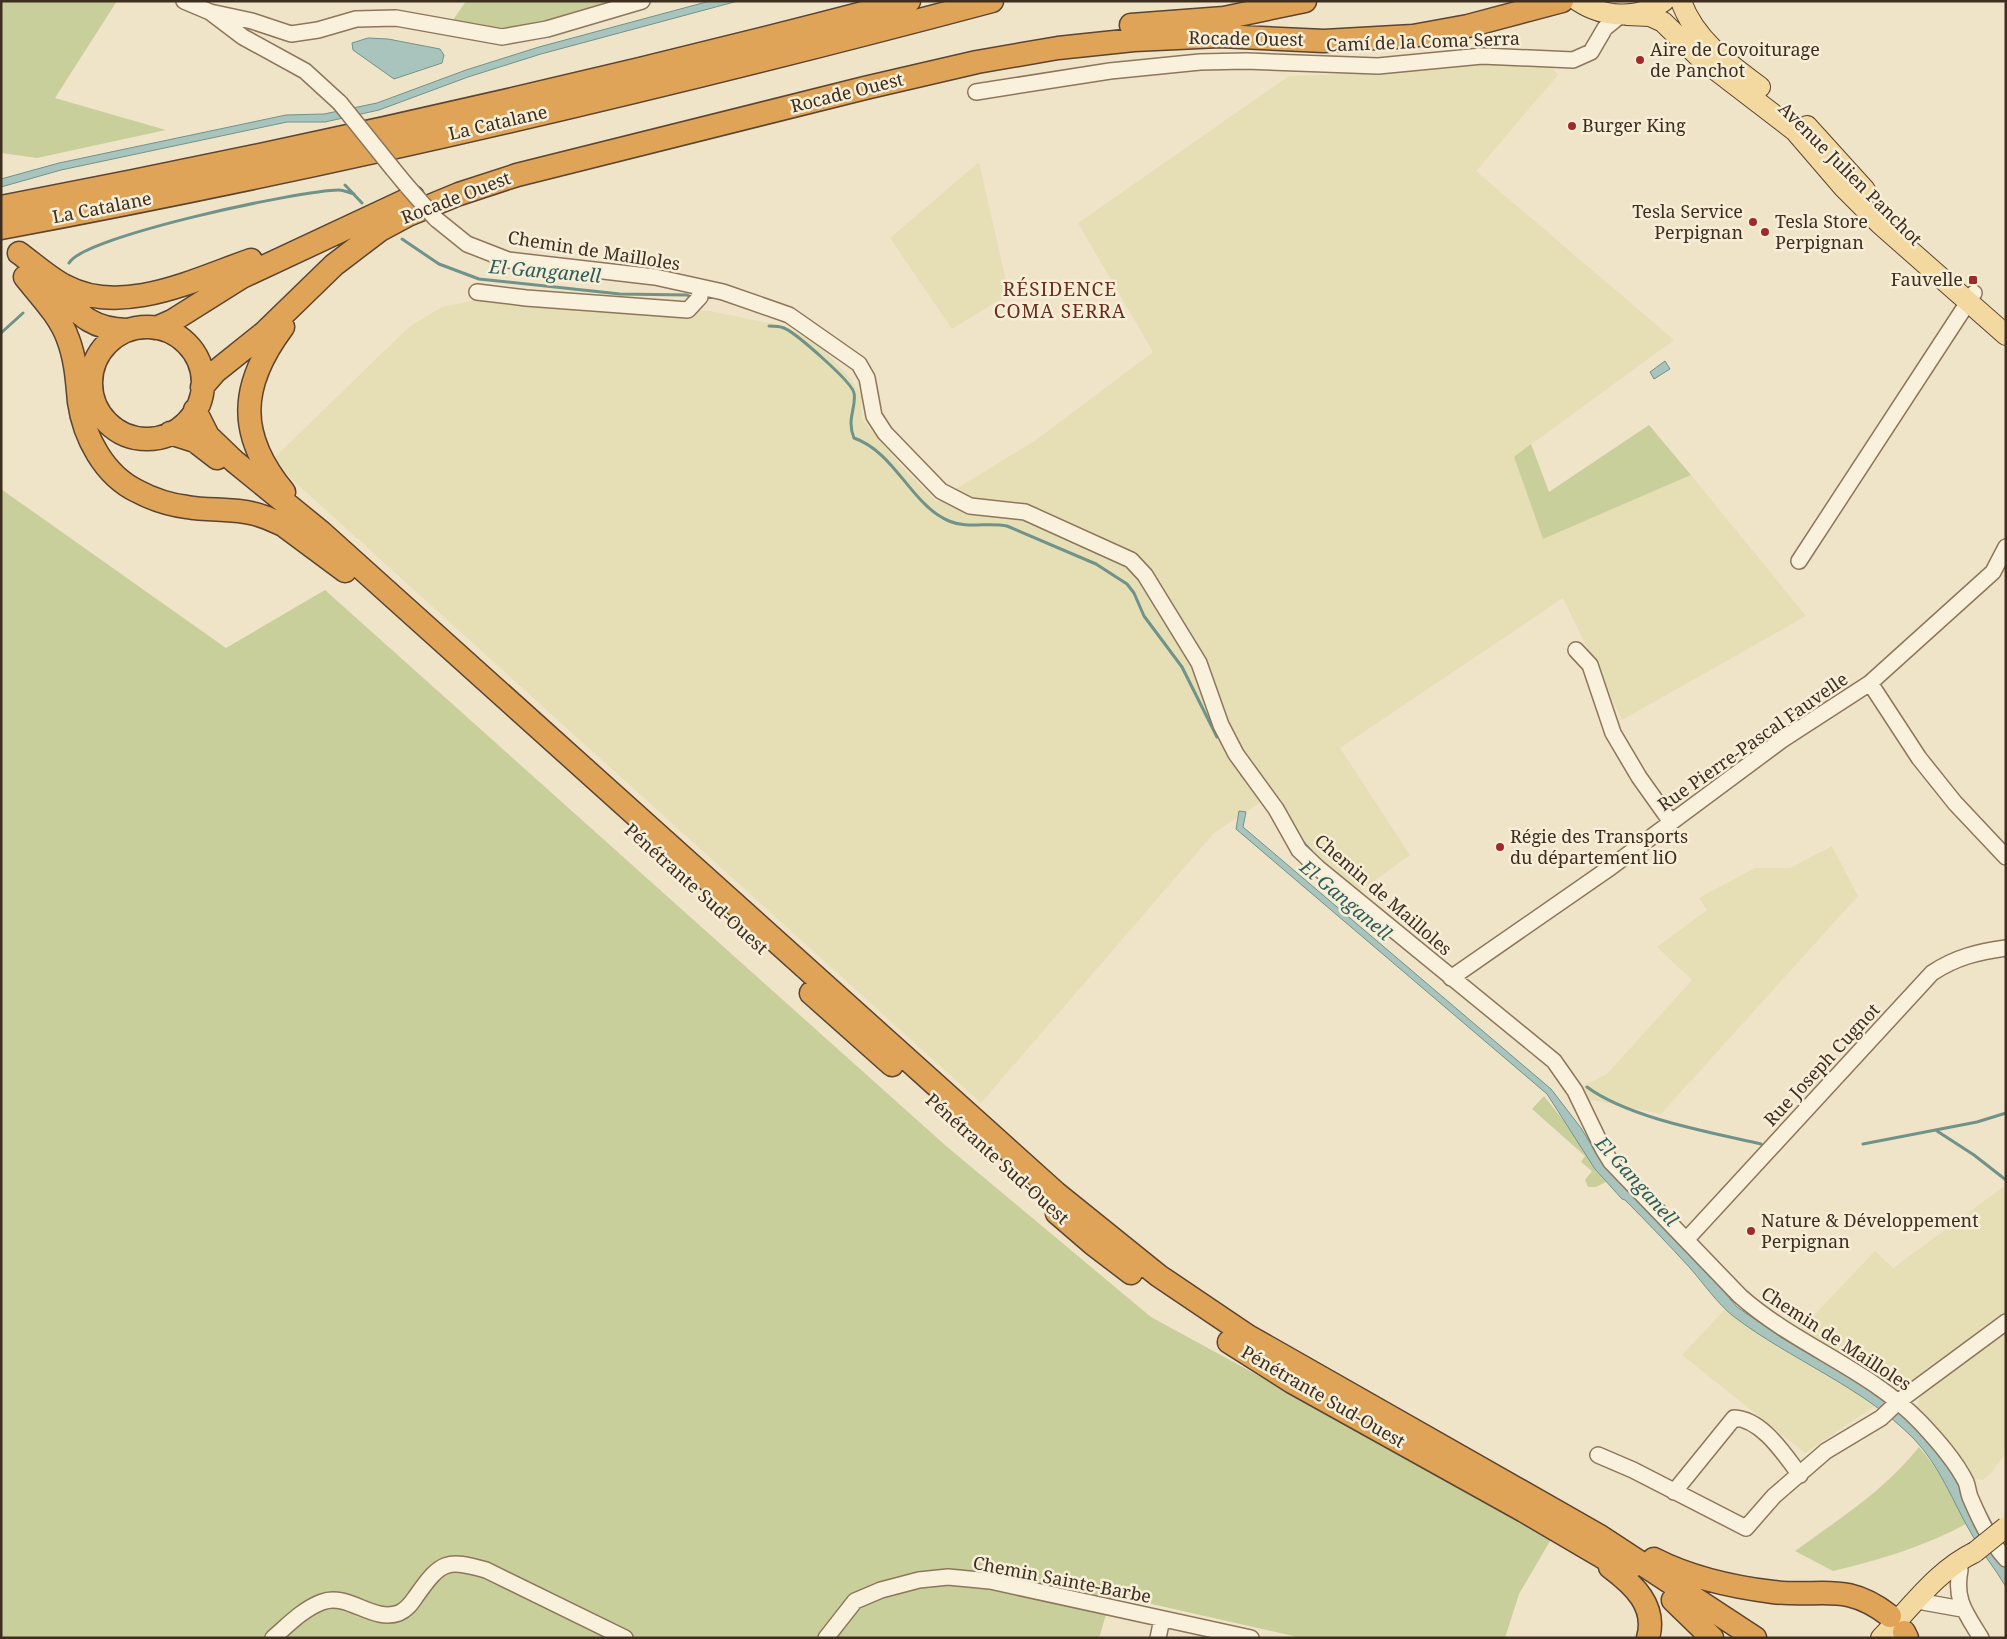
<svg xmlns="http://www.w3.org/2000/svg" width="2007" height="1639" font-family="'Noto Serif',serif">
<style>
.farmland{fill:#e6deb5}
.green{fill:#c9cf9b}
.water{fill:#a9c4bc;stroke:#6f938a}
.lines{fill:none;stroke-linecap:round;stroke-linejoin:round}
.stream{stroke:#6f938a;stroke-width:3}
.minor-casing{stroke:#8d765c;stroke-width:18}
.major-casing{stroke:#5b4430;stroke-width:22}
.highway-casing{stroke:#5b4430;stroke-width:25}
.minor{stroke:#faf1dc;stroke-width:15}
.major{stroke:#f3d9a0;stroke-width:20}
.highway{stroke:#e0a458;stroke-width:22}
.minor-bridge-casing{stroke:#8d765c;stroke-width:18;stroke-linecap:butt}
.major-bridge-casing{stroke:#5b4430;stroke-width:22;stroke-linecap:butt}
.minor-bridge{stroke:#faf1dc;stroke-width:15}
.major-bridge{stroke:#f3d9a0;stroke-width:20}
.poi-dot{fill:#9e2a2b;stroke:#f7eed8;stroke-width:2}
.labels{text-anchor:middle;stroke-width:5;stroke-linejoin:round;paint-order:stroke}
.street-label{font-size:18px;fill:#3d2e20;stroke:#f7eed8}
.poi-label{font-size:18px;fill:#3d2e20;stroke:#f7eed8;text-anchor:start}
.water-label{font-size:19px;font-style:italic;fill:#2f5d5a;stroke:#f7eed8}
.neighbourhood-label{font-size:19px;letter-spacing:1px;fill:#6b2e1e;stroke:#f7eed8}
</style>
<rect width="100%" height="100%" fill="#f0e4c8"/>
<path class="farmland" d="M1472,62l77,2 9,11 -82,96 198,169 -160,117 29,82 148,-64 115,141 -184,104 -59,-122 -223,150 70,107 -54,39 -53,-47 -48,-72 -107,-202 -55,-35 -122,-36 -20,-10 85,-52 117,-88 -75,-129 211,-147 58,-2z
M979,162l30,132 -57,35 -62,-91z
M481,299l47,4 182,8 74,15 37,21 30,32 10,16 1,24 41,49 34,34 7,-5 80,19 104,47 67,102 69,135 -50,33 -233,270 -695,-629 -11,-17 134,-130 33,-20z
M1832,846l26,50 -197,218 -69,-14 -6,3 -7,-15 28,-14 85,-94 -35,-33 50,-37 -8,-12 56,-30h35z
M2006,1185v129l-96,71 -11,3 -101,-56 77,-81 18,17z
M1726,1308l51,39 76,43 22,16 -70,47 -123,-98z
M2006,1332v121l-16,21 -7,6 -17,-3 -49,-70 3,-11z"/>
<path class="green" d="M1,1h116l-62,97 111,32 -129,28 -36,-5z
M466,1h154l-94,26 -31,2 -42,-9z
M1649,425l42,50 -148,64 -29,-82 17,-13 18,48z
M1,489l225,159 99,-58 620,555 206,172 402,219 -34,58 -14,44h-203l-190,-43 -13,43h-1098z
M1544,1096l30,38 21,35 11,13 -10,5h-8l-3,-7 7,-9 -11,-9 4,-6 -53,-47z
M1919,1447c20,23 34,49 47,77 -43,23 -86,36 -133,47l-38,-20c44,-32 90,-61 124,-104z"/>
<path class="water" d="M710,1h28l-197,53 -73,23 -89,33 -54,12h-38l-226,48 -60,17v-8l58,-16 227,-48 38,-1 53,-11 89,-33 73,-23z
M368,38l20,1 52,10 4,6 -2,8 -48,16 -41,-29 -1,-7z
M1665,361l5,8 -16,10 -4,-7z
M1239,811l7,1 -3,15 308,262 30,39 21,35 88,89 47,55 45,31 77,43 41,29 41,46 24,40 41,69v22c-11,-19 -25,-35 -35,-54 -18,-31 -31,-67 -57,-94 -52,-53 -122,-78 -181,-123 -16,-13 -29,-32 -43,-48 -21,-23 -43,-46 -65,-68l-3,-1 -27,-30 -48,-75 -311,-265z"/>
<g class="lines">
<path class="stream" d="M345,185l17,18
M402,239l37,25 40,15 141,15 67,1 6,3
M69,263c15,-27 233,-73 270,-73 5,0 10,3 15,4
M769,326c4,0 10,0 15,2 12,5 68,54 70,65 3,13 -8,26 0,45 41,14 57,67 95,83 18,8 39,1 58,5l89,38 31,20 7,9 10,23 38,51 35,70
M1,333l22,-20
M1242,775l5,6
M1300,839l11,12
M1357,891l36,29
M1587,1087c42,31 122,45 174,57
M1937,1131l37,24 32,25
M1863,1144l114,-22 29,-9"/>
<g class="minor-casing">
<path id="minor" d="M184,1l26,11 33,25 62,34 35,32
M210,12l42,9 39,13 27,-4 38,-11 40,-1 106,19 45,-8 95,-28
M976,92l134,-21 90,-9 46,-1 132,5 104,-10 91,4 18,-8 14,-24 16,-13
M393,169l14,17
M436,219l31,25 41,16 147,17 68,15 66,23 70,49 8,14 7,38 11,17 56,58 29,15 55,6 106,48 14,15 54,88 22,62 15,29 40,55 23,41 19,18 236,193 21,30 28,58 8,13 129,134c55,49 129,73 180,126 17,18 35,38 46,60 2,5 2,10 4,15 9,21 20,45 36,62
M477,292l49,6 162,12 12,-13 -1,-10
M1799,561l175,-268
M1576,650l14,15 23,68 26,44 32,45
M1870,683l49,75 36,45 51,54
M1451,978l160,-111 171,-127 88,-57 123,-111 13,-25
M1686,1240l246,-267c24,-16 46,-21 74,-25
M1598,1455l35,15 113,58 28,-32 52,-45 55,-33 18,-17 107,-79
M1674,1492l60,-74c28,1 50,36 66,57
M1960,1570c-6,30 6,43 21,68
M1923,1602l39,7
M273,1638c15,-13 30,-29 49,-36 26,-10 51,21 77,11 9,-4 13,-11 18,-18 24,-34 30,-36 69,-25l139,68
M826,1638l29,-37 26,-11 38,-10 29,-3 42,4 261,57
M1158,1638l4,-19"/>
</g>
<g class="major-casing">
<path id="major" d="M1578,1c26,17 60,19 86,0
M1681,1c13,38 48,63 79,86
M1627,15l23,1 13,6 37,36 95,73 49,57 36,36 126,111
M1807,126l58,64
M1881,1638c30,-30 55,-67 94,-86"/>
</g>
<g class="highway-casing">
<path id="highway" d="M1131,25l93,-7 81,-17
M1,207c305,-58 608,-127 908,-206
M1,228c333,-62 664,-140 991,-227
M19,253c15,11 30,25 46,33 57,31 131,-7 186,-26
M25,277c15,19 35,39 43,62 8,21 9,42 11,63 5,35 25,73 58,89 15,8 33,14 50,16 22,4 46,1 68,7 9,2 19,7 28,11l62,46
M52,286c26,26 36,43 75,44
M283,327c-44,59 -46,108 1,165
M91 383a56 56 0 1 1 112 0a56 56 0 1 1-112 0Z
M156,328l16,-7 70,-44 171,-80
M202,387l13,-15 50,-40 69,-67 46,-35 28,-15 51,-21 58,-19 348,-87 112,-26 81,-14 76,-8 86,-4 104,5 89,-5 55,-10 94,-25
M195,410l13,26 26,25 87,71 735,661 103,83 89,60 350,199 157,103
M170,433l25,8 22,17
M811,993l81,72
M1057,1213l36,31 38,29
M1229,1342l63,40 232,129 104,61
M1654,1559c37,19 78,28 119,33 49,6 72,-11 117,24
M1610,1567c24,18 47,39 38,71
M1673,1600l39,38
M1904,1632l3,6"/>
</g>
<use href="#minor" class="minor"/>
<use href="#major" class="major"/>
<use href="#highway" class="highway"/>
<g class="minor-bridge-casing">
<path id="minor-bridge" d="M340,103l53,66
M407,186l29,33"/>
</g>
<g class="major-bridge-casing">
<path id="major-bridge" d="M1975,1552l31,-25"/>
</g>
<use href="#minor-bridge" class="minor-bridge"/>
<use href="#major-bridge" class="major-bridge"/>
</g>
<g class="poi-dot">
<circle cx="1640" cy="60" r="5"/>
<circle cx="1572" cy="126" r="5"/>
<circle cx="1753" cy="222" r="5"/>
<circle cx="1765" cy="232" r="5"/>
<rect x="1968" y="275" width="10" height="10" rx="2.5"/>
<circle cx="1500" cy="847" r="5"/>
<circle cx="1751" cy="1231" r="5"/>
</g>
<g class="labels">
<g class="street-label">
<text transform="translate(1246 39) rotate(1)" y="6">Rocade Ouest</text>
<text transform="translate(1423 42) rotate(-2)" y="6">Camí de la Coma Serra</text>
<text transform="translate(847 93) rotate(-14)" y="6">Rocade Ouest</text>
<text transform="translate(498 123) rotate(-13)" y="6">La Catalane</text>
<text transform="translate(1850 174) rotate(45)" y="6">Avenue Julien Panchot</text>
<text transform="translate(456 198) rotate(-21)" y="6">Rocade Ouest</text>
<text transform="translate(102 208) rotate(-11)" y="6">La Catalane</text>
<text transform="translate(594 251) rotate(9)" y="6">Chemin de Mailloles</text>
<text transform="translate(1753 742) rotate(-35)" y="6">Rue Pierre-Pascal Fauvelle</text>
<text transform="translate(696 889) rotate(42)" y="6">Pénétrante Sud-Ouest</text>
<text transform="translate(1383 895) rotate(41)" y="6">Chemin de Mailloles</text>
<text transform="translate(1822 1065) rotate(-47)" y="6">Rue Joseph Cugnot</text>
<text transform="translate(997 1159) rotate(42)" y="6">Pénétrante Sud-Ouest</text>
<text transform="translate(1836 1339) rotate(33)" y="6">Chemin de Mailloles</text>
<text transform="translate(1323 1397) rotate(30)" y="6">Pénétrante Sud-Ouest</text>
<text transform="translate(1062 1580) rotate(11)" y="6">Chemin Sainte-Barbe</text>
</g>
<g class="poi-label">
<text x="1650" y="56">Aire de Covoiturage<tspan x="1650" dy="21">de Panchot</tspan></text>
<text x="1582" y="132">Burger King</text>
<text x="1743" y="218" text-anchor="end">Tesla Service<tspan x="1743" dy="21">Perpignan</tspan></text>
<text x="1775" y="228">Tesla Store<tspan x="1775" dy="21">Perpignan</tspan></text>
<text x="1963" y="286" text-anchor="end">Fauvelle</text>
<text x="1510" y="843">Régie des Transports<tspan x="1510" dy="21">du département liO</tspan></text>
<text x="1761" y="1227">Nature &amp; Développement<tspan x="1761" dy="21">Perpignan</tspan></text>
</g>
<g class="water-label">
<text transform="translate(545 271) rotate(5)" y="7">El Ganganell</text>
<text transform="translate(1346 900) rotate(40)" y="7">El Ganganell</text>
<text transform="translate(1637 1181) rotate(48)" y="7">El Ganganell</text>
</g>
<g class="neighbourhood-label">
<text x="1060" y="296">RÉSIDENCE<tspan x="1060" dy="22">COMA SERRA</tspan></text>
</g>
</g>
<rect width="2007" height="1639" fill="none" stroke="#3d2e20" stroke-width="5"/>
</svg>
